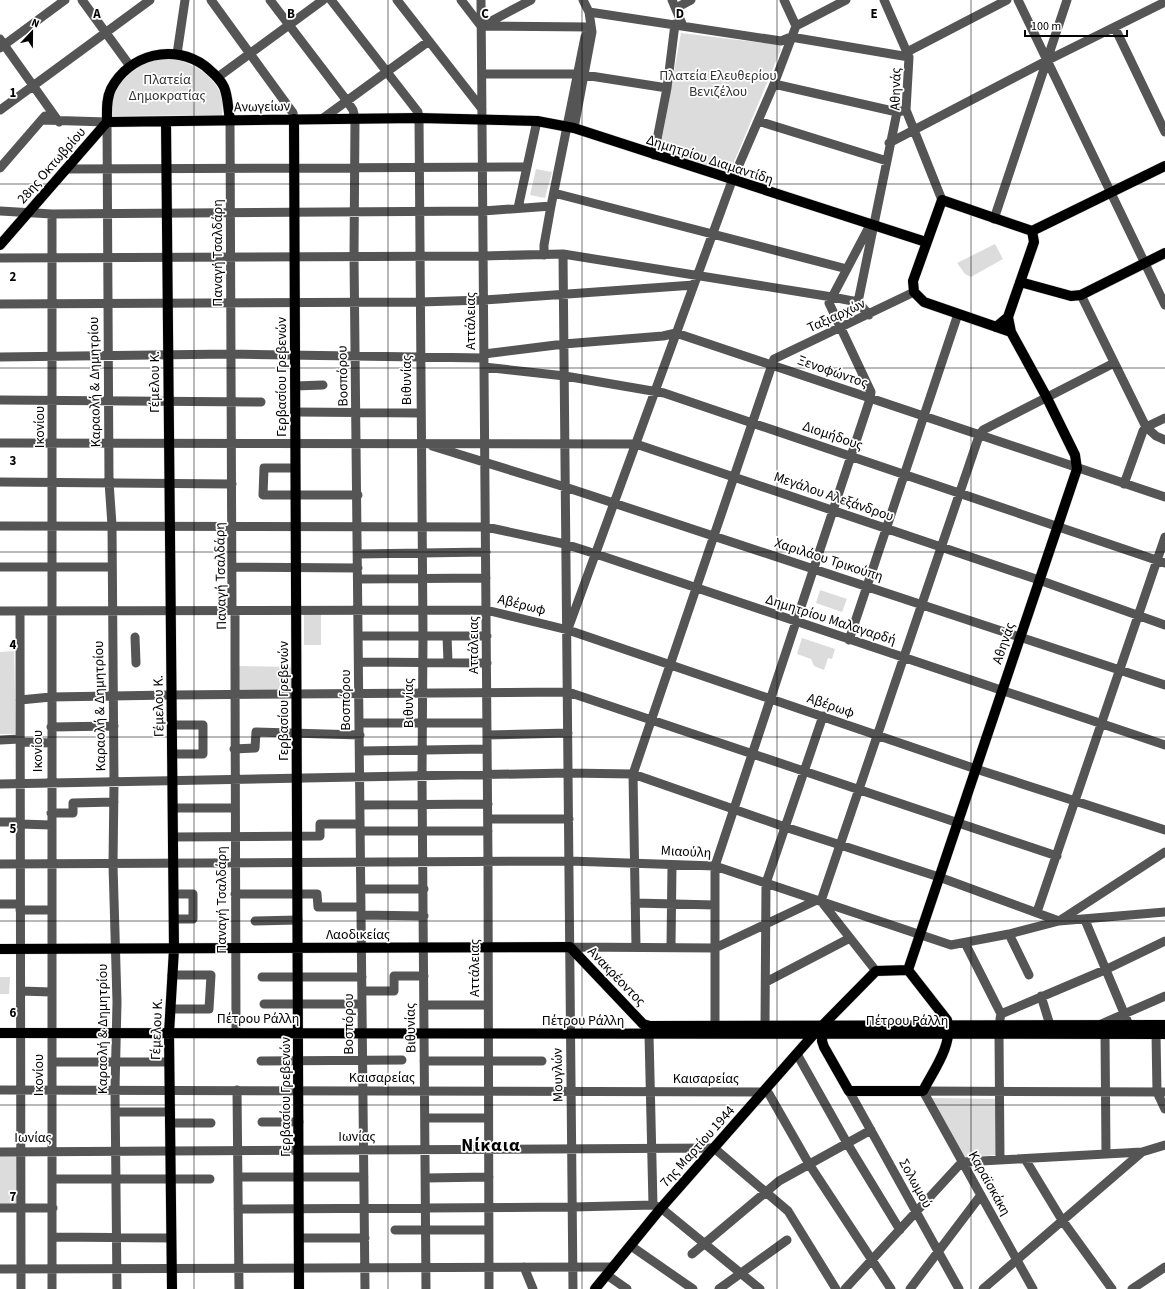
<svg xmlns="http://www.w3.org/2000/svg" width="1165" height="1289" font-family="'Source Sans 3',sans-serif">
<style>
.green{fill:#dcdcdc}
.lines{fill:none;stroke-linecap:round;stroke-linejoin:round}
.major-casing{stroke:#dbdbdb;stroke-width:11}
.minor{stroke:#555;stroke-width:9}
.major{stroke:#000;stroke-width:10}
.grid{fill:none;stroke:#000;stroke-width:1;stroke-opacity:0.55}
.labels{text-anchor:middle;stroke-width:3.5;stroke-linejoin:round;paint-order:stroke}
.park-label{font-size:14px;fill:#333;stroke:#fff}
.street-label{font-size:14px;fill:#000;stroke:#fff}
.district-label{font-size:18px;font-weight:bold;letter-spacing:1px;fill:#000;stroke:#fff}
.grid-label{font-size:13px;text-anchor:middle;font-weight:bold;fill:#000;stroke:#fff;stroke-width:3.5;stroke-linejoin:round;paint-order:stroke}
</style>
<rect width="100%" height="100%" fill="#fff"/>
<path class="green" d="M681,33l99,12 1,4 -52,125 -69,-24z
M168,57c23,6 44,15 54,39 2,6 0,14 0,19l-110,1 1,-19 11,-21 19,-13z
M536,169l16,3 -7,26 -15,-3z
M995,244l8,15 -32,18 -6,-3 -8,-11z
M820,590l27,9 -5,13 -26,-9z
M304,614h17v31h-17z
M802,638l33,11 -3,10 -4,-1 -4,12 -10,-4 -3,-7 -14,-5z
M14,651l2,83h-16v-82z
M238,666l57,1 -1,26h-56z
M0,977h10l-1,17h-9z
M931,1098l66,1v56l-34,2z
M0,1155h18v49h-18z"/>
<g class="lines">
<g class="major-casing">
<path id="major" d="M294,119l5,1170
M107,122l312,-4 118,3 37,7 352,114
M107,122c0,-11 -1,-23 4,-33 18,-35 63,-46 94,-23 7,6 15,12 19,21 4,9 4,22 6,33
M166,122l8,827 -5,84 3,256
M1032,231l133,-65
M0,245l107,-123
M1020,282l51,14 10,-1 84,-42
M996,327l12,-10 26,-75 -2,-11 -90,-31 -29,81 1,11 10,10 87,30
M0,949l570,-2 73,77 7,2 515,-1
M908,970l169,-501 -2,-14 -29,-59 -35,-64 -3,-15
M823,1028l-1,13 2,6 25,44h74c10,-20 31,-47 24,-71l-39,-50
M0,1033l1165,1
M595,1289l66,-81 153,-174 62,-63 32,-1"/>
</g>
<path class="minor" d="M82,0l48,66
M211,0l82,113 1,6
M270,0l77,101 6,9 2,8 -1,138 11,1033
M331,0l87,112 1,6 4,518 -1,141 4,512
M397,0l85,109
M461,0l20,26
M481,0l7,862 1,427
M672,0l11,26
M884,0l25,57 -3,53 36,90
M1018,0l147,305
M676,8l15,-8
M589,12l192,29 10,-4 118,20
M481,26l109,1
M482,26l49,-26
M796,26l50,-26
M1115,28l50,104
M0,39l59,83
M0,48l65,-48
M907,52l100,-52
M177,54l8,-54
M482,74h96l89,14
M218,77l105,-77
M774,84l123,28 5,-1
M0,110l150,-110
M322,119l107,-78
M42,120l65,2 2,360 3,43 2,258 -1,82 4,137 -2,88 2,199
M230,120l2,491 3,2v49l1,370
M758,121l129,40
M574,128l18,-96 -3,-20 -6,-12
M889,143l159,-83 117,-58
M654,155l13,-67 8,-64
M0,168l45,-52
M66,169l461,-2
M554,193l293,76
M518,208l19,-87
M0,211l52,3 431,-3 68,-5
M52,214v1075
M994,219l73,-219
M563,254l10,1035
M544,255v-10l7,-39 34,-169 5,-10
M0,258l483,-2 80,-2 269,43 26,5 11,13
M1081,295l65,132 10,9 9,4
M858,302l39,-190
M0,304l420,-2 64,-2 210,-15
M484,354l80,-10 99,-8 13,-3 489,164
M0,357l230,-3 254,4
M484,367l81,9 99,17 501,170
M295,386l28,-1
M0,400l261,2
M295,412l126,1
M0,443l636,1 403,136 126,45
M432,446l133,41 600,198
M295,468h-31l-1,27h95
M0,482l232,2
M1124,484l19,-53 3,-4 19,-9
M0,526l486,1 79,17 31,10 569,191
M358,554l128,-2
M0,567h112
M232,567l126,1
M358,579l128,-1
M0,611l486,-1 82,20 408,139 189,61
M20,612l1,677
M569,626l163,-445 42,-97 22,-58 -12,-26
M359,636h128
M447,636l1,26
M135,637l1,26
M849,640l109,-326
M359,662l128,1
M20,700l31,-3 120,-2 397,-3 489,164
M360,723h127
M172,725h31v29h-31
M51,727l63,-1
M487,735l81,-2
M0,740l20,-1
M20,742l31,1
M234,749l21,-1 1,-16 104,3
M360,751l127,-2
M0,784l568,-11 65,1 152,53 154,50 120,44 106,-69
M360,805l128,-1
M173,808h62
M51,813h22v-10l41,-1
M488,819h81
M0,822h20
M20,824l31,1
M360,831h128
M173,837l147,-1v-12h40
M0,864l569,-3 146,5 236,79 58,-11 50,-13 106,-9
M361,889h63
M174,894h19v25h-19
M235,894h82l1,13h43
M635,903l80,2
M0,904h20
M20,910h32
M1037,912l128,-375
M361,915l63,1
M1085,920l44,105
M255,921l43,-1
M1009,934l20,41
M965,943l36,71 -1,5
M570,947l145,1 102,-48
M636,947l-3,-173 141,-415 140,-67
M671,947l1,-82
M876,971l-55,-70 158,-465 4,-6 131,-67
M262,977h100
M766,982l84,-44
M21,991l30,1
M362,991h32v-15h30
M1041,996l9,29
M264,1004h98
M424,1005h64
M170,1009h39l2,-34h-39
M1001,1014l106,-45 58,-28
M1099,1025l66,-29
M715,1026v-160l155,-467 1,-7 -42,-89 41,-78
M765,1026l1,-143 57,-167
M649,1034l4,171
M999,1034l1,126
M1105,1034l1,120
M1156,1034l1,58 8,17
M797,1054l50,89 53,87
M261,1061l141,-1
M424,1061h118
M52,1062h117
M0,1090l764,2 5,2 40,70 82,125
M237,1090l2,199
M849,1091l110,198
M116,1112h54
M425,1118h63
M262,1122h37
M170,1123h41
M0,1152l714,-4 74,63 48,78
M1025,1159l37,61 50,69
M238,1177h126
M426,1178l63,-1
M53,1179h157
M0,1208h53
M238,1209l335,-2 80,-2 8,3 99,81
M395,1230h94
M53,1237l118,1
M299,1238h66
M631,1246l62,43
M692,1254l87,-73 92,-51
M524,1267l9,22
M0,1269l614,-2
M607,1275l20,14
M719,1289l68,-49
M845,1289l117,-127 180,-10 23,-7
M910,1289l71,-94
M983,1289l159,-137
M1033,1289l-110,-198 242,1
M1132,1289l33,-22"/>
<use href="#major" class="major"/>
</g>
<path class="grid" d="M194,0v1289M388,0v1289M582,0v1289M777,0v1289M971,0v1289M0,184h1165M0,368h1165M0,552h1165M0,737h1165M0,921h1165M0,1105h1165"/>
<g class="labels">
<g class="park-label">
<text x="718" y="80">Πλατεία Ελευθερίου<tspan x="718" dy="16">Βενιζέλου</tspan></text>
<text x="167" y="84">Πλατεία<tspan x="167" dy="16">Δημοκρατίας</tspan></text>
</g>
<g class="street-label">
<text transform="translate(895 89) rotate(-89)" y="5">Αθηνάς</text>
<text transform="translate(262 106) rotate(-1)" y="5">Ανωγείων</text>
<text transform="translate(710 159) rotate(18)" y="5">Δημητρίου Διαμαντίδη</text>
<text transform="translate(51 165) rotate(-49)" y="5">28ης Οκτωβρίου</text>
<text transform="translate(217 253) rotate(-90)" y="5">Παναγή Τσαλδάρη</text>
<text transform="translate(836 315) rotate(-25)" y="5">Ταξιαρχών</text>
<text transform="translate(470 321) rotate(-90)" y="5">Αττάλειας</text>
<text transform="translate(833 371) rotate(19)" y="5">Ξενοφώντος</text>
<text transform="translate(342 376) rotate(-91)" y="5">Βοσπόρου</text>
<text transform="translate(281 377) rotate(-90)" y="5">Γερβασίου Γρεβενών</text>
<text transform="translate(406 380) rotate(-90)" y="5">Βιθυνίας</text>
<text transform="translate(94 382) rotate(-91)" y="5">Καραολή &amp; Δημητρίου</text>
<text transform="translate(154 382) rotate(-90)" y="5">Γέμελου Κ.</text>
<text transform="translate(39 427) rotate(-90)" y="5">Ικονίου</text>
<text transform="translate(833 435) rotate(19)" y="5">Διομήδους</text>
<text transform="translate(834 496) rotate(19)" y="5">Μεγάλου Αλεξάνδρου</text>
<text transform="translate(829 559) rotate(18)" y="5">Χαριλάου Τρικούπη</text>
<text transform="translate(220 576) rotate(-91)" y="5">Παναγή Τσαλδάρη</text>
<text transform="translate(522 604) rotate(14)" y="5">Αβέρωφ</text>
<text transform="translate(831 619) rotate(18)" y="5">Δημητρίου Μαλαγαρδή</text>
<text transform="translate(1003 643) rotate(-71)" y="5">Αθηνάς</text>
<text transform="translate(473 645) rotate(-90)" y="5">Αττάλειας</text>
<text transform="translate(345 700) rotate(-90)" y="5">Βοσπόρου</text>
<text transform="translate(283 701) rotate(-90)" y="5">Γερβασίου Γρεβενών</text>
<text transform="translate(408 703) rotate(-90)" y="5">Βιθυνίας</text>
<text transform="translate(831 705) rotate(19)" y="5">Αβέρωφ</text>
<text transform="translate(99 706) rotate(-91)" y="5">Καραολή &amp; Δημητρίου</text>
<text transform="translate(158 706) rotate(-91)" y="5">Γέμελου Κ.</text>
<text transform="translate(37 751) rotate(-90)" y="5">Ικονίου</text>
<text transform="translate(686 851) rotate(3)" y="5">Μιαούλη</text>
<text transform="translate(221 900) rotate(-90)" y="5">Παναγή Τσαλδάρη</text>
<text x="358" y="939">Λαοδικείας</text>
<text transform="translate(474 968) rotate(-90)" y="5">Αττάλειας</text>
<text transform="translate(617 976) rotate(46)" y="5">Ανακρέοντος</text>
<text x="258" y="1023">Πέτρου Ράλλη</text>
<text x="583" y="1025">Πέτρου Ράλλη</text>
<text x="907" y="1025">Πέτρου Ράλλη</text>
<text transform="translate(348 1024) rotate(-90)" y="5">Βοσπόρου</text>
<text transform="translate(410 1028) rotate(-91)" y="5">Βιθυνίας</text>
<text transform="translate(102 1029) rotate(-90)" y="5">Καραολή &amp; Δημητρίου</text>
<text transform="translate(156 1029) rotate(-88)" y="5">Γέμελου Κ.</text>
<text transform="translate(38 1075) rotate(-90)" y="5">Ικονίου</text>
<text transform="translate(557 1075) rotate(-91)" y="5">Μουγλών</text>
<text x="382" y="1082">Καισαρείας</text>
<text x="706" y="1083">Καισαρείας</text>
<text transform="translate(285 1097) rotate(-90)" y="5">Γερβασίου Γρεβενών</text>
<text x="357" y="1141">Ιωνίας</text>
<text x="33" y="1142">Ιωνίας</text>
<text transform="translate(697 1146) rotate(-48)" y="5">7ης Μαρτίου 1944</text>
<text transform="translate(916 1183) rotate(61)" y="5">Σολωμού</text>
<text transform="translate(990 1183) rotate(61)" y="5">Καραϊσκάκη</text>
</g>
<g class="district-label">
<text x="491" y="1151">Νίκαια</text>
</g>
</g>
<g class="grid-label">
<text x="97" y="18">A</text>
<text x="291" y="18">B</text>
<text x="485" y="18">C</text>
<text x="680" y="18">D</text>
<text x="874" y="18">E</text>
<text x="13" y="97">1</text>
<text x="13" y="281">2</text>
<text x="13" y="465">3</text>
<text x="13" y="649">4</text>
<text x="13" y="833">5</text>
<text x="13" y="1017">6</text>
<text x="13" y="1201">7</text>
</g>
<g transform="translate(32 32) rotate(22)" stroke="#ffffff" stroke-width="3" paint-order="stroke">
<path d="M0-3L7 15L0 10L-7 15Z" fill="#000000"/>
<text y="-6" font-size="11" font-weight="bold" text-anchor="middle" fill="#000000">N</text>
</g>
<path d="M1025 30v6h102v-6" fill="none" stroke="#000000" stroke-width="2"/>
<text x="1031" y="30" font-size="12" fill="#000000" stroke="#ffffff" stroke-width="3" paint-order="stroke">100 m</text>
</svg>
